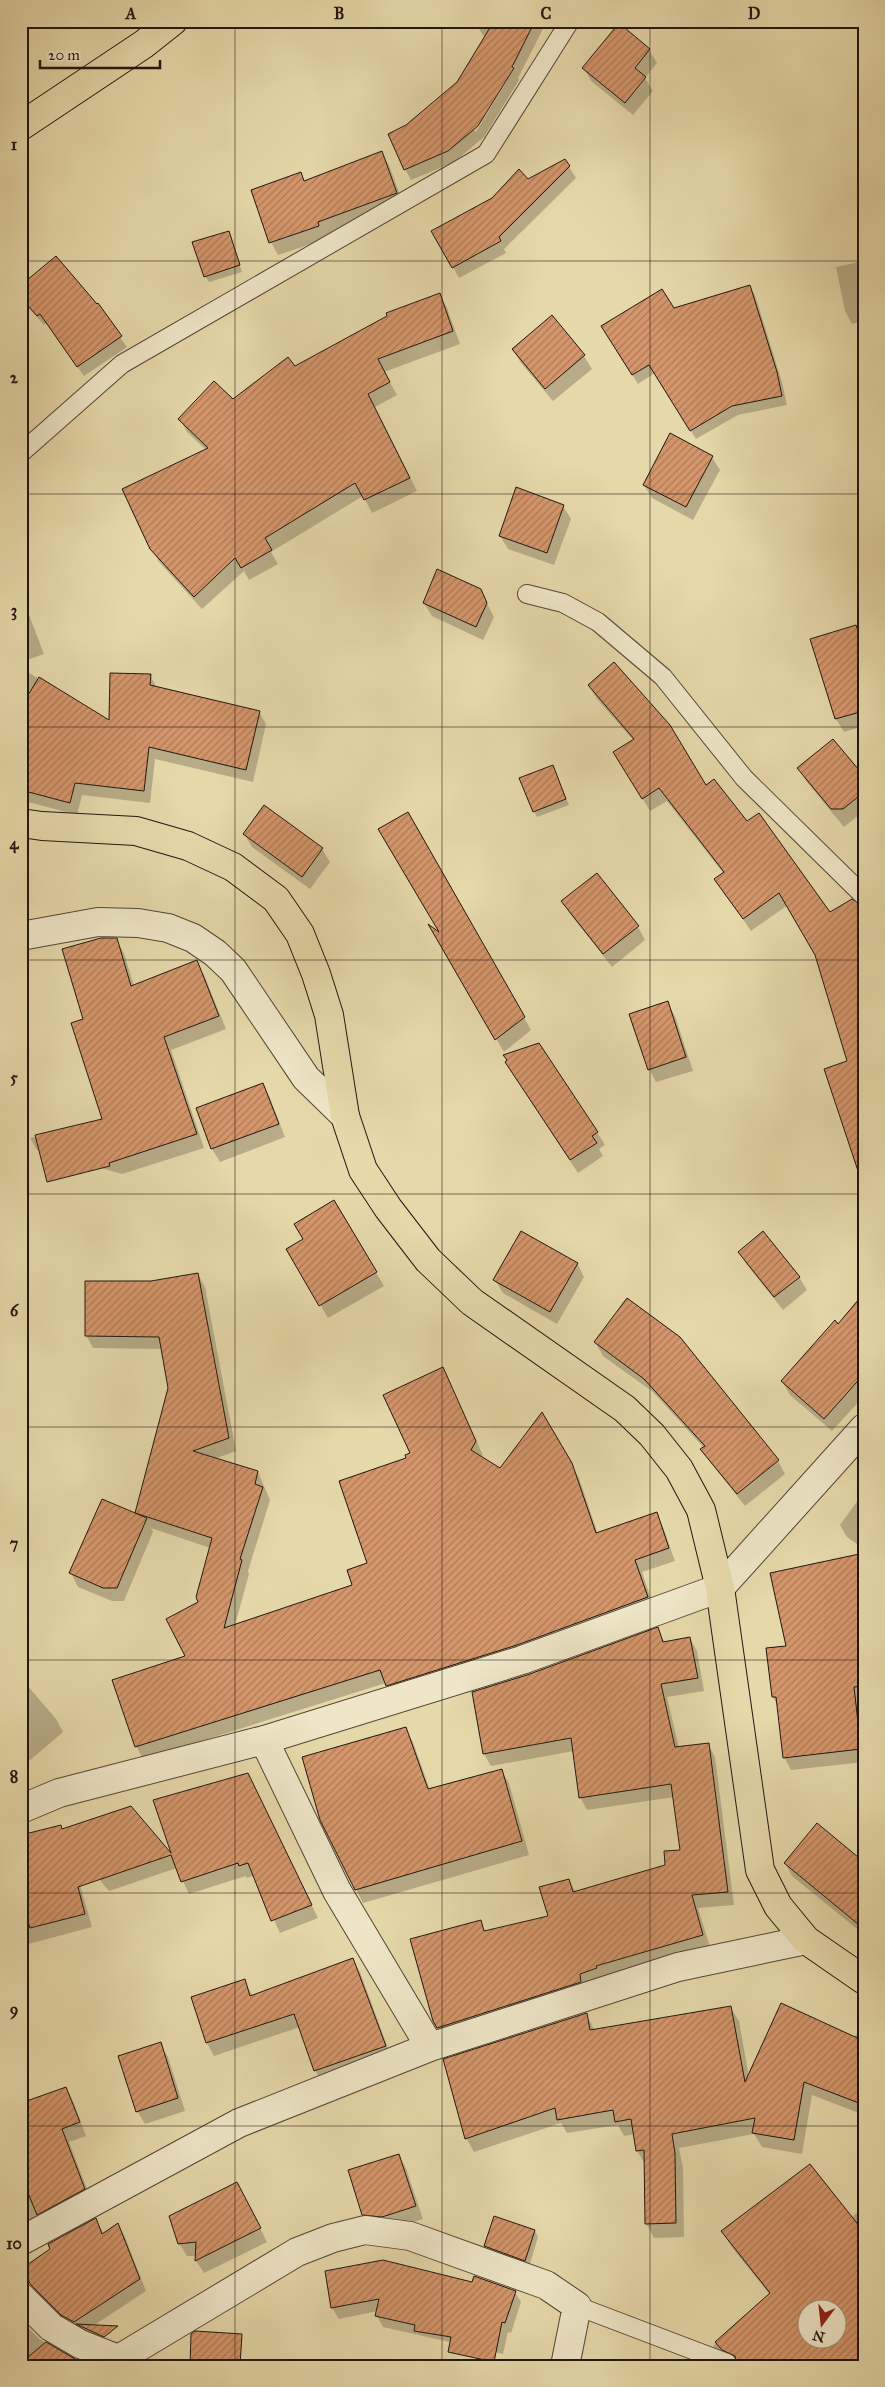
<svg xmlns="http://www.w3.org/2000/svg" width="885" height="2387" font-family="'IM FELL Great Primer',serif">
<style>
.shadow{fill:#0003;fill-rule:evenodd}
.building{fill:url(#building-hatch);stroke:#201610;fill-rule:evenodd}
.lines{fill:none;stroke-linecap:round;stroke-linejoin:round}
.service-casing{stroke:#514636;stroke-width:20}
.minor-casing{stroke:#514636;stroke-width:30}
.primary-casing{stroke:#201610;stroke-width:30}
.service{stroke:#eee6c7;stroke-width:18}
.minor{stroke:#eee6c7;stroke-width:28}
.primary{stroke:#e5d8a9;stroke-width:28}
.grid{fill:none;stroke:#201610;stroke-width:1;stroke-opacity:0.55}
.neatline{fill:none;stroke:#201610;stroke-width:2}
.grid-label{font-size:16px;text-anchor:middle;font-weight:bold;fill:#201610}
</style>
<defs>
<pattern id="building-hatch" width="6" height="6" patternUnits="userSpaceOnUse" patternTransform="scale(1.25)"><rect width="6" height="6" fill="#d4966a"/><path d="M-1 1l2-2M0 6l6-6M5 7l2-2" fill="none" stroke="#ac7956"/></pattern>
</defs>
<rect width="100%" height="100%" fill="#e5d8a9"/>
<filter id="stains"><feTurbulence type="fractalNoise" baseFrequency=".004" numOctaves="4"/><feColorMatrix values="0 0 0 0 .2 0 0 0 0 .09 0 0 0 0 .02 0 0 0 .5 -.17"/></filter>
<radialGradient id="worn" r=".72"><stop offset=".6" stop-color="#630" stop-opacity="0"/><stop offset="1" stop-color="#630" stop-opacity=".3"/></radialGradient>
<path class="shadow" d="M479,21h68l-29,57 1,2 -35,57 -30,25 -43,18 -6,-11 2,-43 51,-43 27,-45 -8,-12zM514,64v5l-38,63 -2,-2z
M619,25l30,25 8,13 -12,15 8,13 -20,24 -42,-34 -7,-13z
M381,152l8,13 15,41 -79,30 1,3 -48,16 -7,-13 29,-68 5,8z
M569,167l7,11 -72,71 2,4 -47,25 -26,-47 95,-51z
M228,232l14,40 -33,10 -4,-6z
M864,261v84l-4,-23 -8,2 -7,-13 -9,-44z
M21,286l75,20 2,-1 29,42 -43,29 -38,-53 -2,2 -22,-25z
M749,286l6,9 27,87 5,23 -49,10 -42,24 -41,-66 -17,11 -30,-48 65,-27z
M439,295l8,13 13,36 -76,28 13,23 -22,12 42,84 -45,22 -9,-17 -92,56 7,12 -29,16 -5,-9 -42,38 -43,-47 -8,-14 55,-98 -19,-18 -7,-13 53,-18z
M552,317l32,39 8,13 -39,32 -32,-38 -8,-13z
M712,457l8,13 -27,50 -41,-22 -8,-13z
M563,506l8,13 -17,46 -46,-16 -8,-13z
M480,590l14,27 -11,23 -51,-24 -8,-13z
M21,594l23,60 -23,8z
M856,627l8,14v85l-20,6 -8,-13 -24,-79z
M21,668l89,54 40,-47 7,13 102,24 7,12 -13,58 -98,-23 -5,44 -68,-8 -5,20 -56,-15z
M589,686l157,137 84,90 -14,41 -28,-49 -37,26 -35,-52 8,-5 -57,-73 -17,10 -35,-59 19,-11 -37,-42z
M799,768l65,10v33l-20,16 -38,-46z
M556,773l13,32 -32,12 -3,-6z
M408,814l123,216 -27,22 -72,-123 11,7z
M244,834l78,15 8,13 -20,27 -58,-42z
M563,901l75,26 7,13 -33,27 -42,-53z
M116,939l8,14 10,33 62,-24 8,13 22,54 -55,21 33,98 -82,26 -85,-24 -7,-12 73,-19 -18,-99z
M667,1003l8,13 18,55 -37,11 -7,-13z
M508,1061l89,71 8,13 -6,4 4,7 -25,17 -64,-98 -8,-13z
M263,1084l7,14 15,39 -65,25 -8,-13 -15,-40z
M334,1202l50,84 -56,32 -40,-68 16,-11z
M740,1252l59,25 8,13 -24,20 -36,-45z
M577,1263l7,14 -27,47 -54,-31 -8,-13z
M198,1274l7,13 31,164 -22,8 44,13 12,28 -22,71 1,3 -14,51 119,-39 14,-22 40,-105 41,-77 34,73 -2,3 19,12 42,-55 37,63 19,56 58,-20 7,13 12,34 -33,11 13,38 -261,88 -8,-15 -243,76 -7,-13 51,-89 23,-109 -59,-20 2,4 -29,69h-12l-34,-14 -7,-14 67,-57 -2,-3 33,-124 -7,-40 -69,-1 -7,-13 65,-53z
M864,1295v101l-32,35 -42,-36 -8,-14 56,-55z
M595,1342l183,119 7,13 -40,32 -35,-44 -8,-13 2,-1 -51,-56 -50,-36z
M864,1492v57l-17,-12 -7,-12z
M658,1629l7,14 25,-5 7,13 7,40 -37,6 12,51 29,-4 7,13 19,148 -36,3 12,39 -265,93 -11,-19 46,-99 6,10 64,-15 19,-37 7,12 91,-26 15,-15 -8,-54 -87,13 -7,-13 -6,-46 -83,15 -7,-12 44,-78z
M864,1648v51h-4l4,31v32l-73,8 -7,-13 -6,-50 -5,-10 17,-43z
M21,1678l35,41 7,13 -42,36z
M405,1729l8,13 17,48 71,-20 8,13 20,72 -166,48 -7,-14z
M254,1787l64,131 -38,15 -26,-57 -7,2 -1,-2 -57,18 -12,-26 -68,23 -40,-48 62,-35 43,50z
M21,1861l59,24 12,42 -71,19v-27l6,-5 -1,-4 -5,1z
M785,1863h79v78l-7,-12 -65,-53z
M352,1959l8,13 32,87 -69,25 -8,-14 -15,-43 -86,29 -7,-13 -15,-45 52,-17 9,15z
M730,2007l9,14 10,56 105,-39 2,-4 8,4v77l-52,-20 -10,59 -40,-7 -8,-13 -75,14 4,20 1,69 -30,1 -8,-15 -1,-59 -8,-13 -2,-17 -11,2 -6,-11 -51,8 -6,-10 -87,29 -8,-14 120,-124 9,17z
M160,2044l8,13 17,54 -40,13 -8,-13z
M66,2088l7,13 13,35 -17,6 23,60 -71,29v-76z
M398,2155l8,13 17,51 -33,10 -19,-1 -8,-14z
M244,2196l23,46 -63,31 -8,-12 1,-5h-10l-8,-13z
M864,2206v160h-130l-13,-6 -8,-14 57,-51 -39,-49 -8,-14 128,-14zM808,2310h30v30h-30z
M96,2220l8,14 14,-9 7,12 21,54 -53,35 14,1 4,6 -11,6 -31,-13 -30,-29 -17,-27z
M535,2231l3,6 -9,30 -40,-15 -4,-6z
M326,2272l147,12 42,8 6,10 -10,31 -3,-1 -5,22 -120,-27 -6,-11 1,-5 -39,8 -7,-11z
M21,2320l18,19 23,14 8,13h-49z
M637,2360l19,6h-20z
M694,2363l7,3h-10z"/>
<path class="building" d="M494,21h41l-23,46 2,1 -36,58 -30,25 -44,19 -16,-36 18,-9 51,-43z
M619,23l31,26 -15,19 11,9 -21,26 -43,-35z
M382,151l15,42 -79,29 1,4 -50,17 -18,-53 50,-18 3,9z
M565,159l5,7 -71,71 2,4 -49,27 -21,-37 61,-33 27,-29 9,10z
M229,231l11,34 -36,12 -12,-35z
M56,256l41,48 1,-1 24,33 -45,31 -37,-53 -3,2 -16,-18v-13z
M750,285l27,87 5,24 -50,10 -42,25 -41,-66 -17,10 -31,-49 61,-37 12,19z
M440,293l13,38 -75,28 12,23 -22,12 42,84 -46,22 -9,-17 -90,55 7,12 -31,18 -6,-10 -41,39 -44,-48 -28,-60 86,-41 -30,-29 36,-38 19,18 55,-42 7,9 92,-50 -1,-3z
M552,315l33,40 -40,34 -33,-40z
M670,433l43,23 -27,51 -43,-22z
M516,487l48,18 -17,48 -48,-17z
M437,569l44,20 6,14 -11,24 -53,-24z
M856,625l8,24v62l-29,8 -25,-80z
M614,662l56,63 36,60 8,-6 33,42 12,-8 71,99 22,-13 12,7v264l-6,1 -34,-102 23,-8 -32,-106 -36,-62 -36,26 -29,-40 10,-7 -65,-84 -17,11 -29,-47 21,-13 -46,-54z
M110,673l41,1 -1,11 110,26 -14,59 -97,-23 -5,44 -69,-8 -5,20 -49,-13v-83l18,-30 70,43z
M833,739l31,37v16l-21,17h-12l-34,-41z
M553,765l13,34 -33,13 -14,-34z
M264,805l59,43 -21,29 -59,-43z
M408,812l117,205 -30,23 -67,-116 11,8 -61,-103z
M597,873l42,53 -36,28 -42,-53z
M101,938h16l14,48 66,-26 22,56 -55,21 33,97 -88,29 1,3 -63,16 -12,-47 67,-16 -31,-96 12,-4 -21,-70z
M668,1001l18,56 -38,13 -19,-56z
M539,1043l59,89 -6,4 5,7 -27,17 -65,-98 2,-2 -4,-5z
M263,1083l16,41 -68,25 -15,-41z
M334,1200l43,72 -58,34 -33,-57 17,-10 -9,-15z
M521,1231l57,32 -28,49 -57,-32z
M763,1231l37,46 -26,20 -36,-45z
M198,1273l31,165 -36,13 65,20 -3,13 8,3 -23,72 2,1 -18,68 128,-43 -5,-15 20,-7 -28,-82 67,-23 -1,-3 5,-2 -27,-58 60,-28 33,74 -5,9 29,18 42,-56 30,51 24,70 61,-21 12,36 -34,12 13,37 -131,48 -131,41 -6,-16 -245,77 -23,-67 73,-24 -19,-37 32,-17 -2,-5 16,-59 -77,-25 33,-125 -9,-51 -74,-1v-55h66z
M864,1293v81l-40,45 -43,-38 54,-61 3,4z
M627,1298l53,39 99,123 -42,34 -37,-45 5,-3 -61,-67 -50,-37z
M102,1499l45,19 -30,70h-14l-34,-15z
M864,1553v133l-10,1 7,62 -78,9 -7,-61h-4l-6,-49 20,-2 -16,-73z
M658,1627l5,15 27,-5 8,41 -37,6 14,63 34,-4 19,149 -36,3 11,40 -107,31 1,2 -17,6 1,8 -144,46 -4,-7 -23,-82 71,-19 3,11 64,-15 -9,-29 30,-8 4,13 92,-27 -1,-14 16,-1 -9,-66 -92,14 -8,-60 -88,16 -11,-62 55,-17z
M406,1727l22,62 74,-20 20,72 -167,49 -35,-70 -18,-63z
M248,1773l64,132 -41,16 -23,-58 -9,3 -1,-3 -57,19 -10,-27 -93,32 7,27 -55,14 -9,-31v-62l40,-10 1,4 69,-23 40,47 -18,-53z
M817,1823l47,39v67l-80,-66z
M353,1958l33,88 -72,25 -20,-57 -88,29 -15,-46 54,-18 5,17z
M781,2003l83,38v64l-60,-23 -10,58 -42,-7 3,-15 -83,16 3,19 1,70 -31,1 -1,-74 -8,1 -5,-32 -16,3 -2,-12 -56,10 -2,-12 -90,31 -22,-80 144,-46 3,17 141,-24 14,76z
M161,2042l17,56 -42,14 -18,-56z
M66,2087l14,35 -18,7 23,60 -48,26 -16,-39v-73z
M399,2154l17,52 -34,11 -20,-2 -14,-45z
M810,2164l54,68v134h-127l-2,-10 -13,-6 -7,-8 55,-49 -49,-62zM808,2310h30v30h-30z
M237,2182l24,46 -66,33 1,-19 -18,2 -9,-28z
M494,2216l41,14 -10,31 -41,-15z
M96,2218l6,16 16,-11 22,56 -66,43 -13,-7 -30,-30 -10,-16 29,-20 -2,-5z
M383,2260l89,22 2,-6 42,15 -11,32 -3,-1 -8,40 -46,-10 3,-15 -37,-6 1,-6 -40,-9 4,-17 -48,9 -6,-37z
M76,2324l42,2 -14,11z
M195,2331l47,3 -2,32h-50l1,-32z
M46,2342l29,17 -8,7h-46v-3z"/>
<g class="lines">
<g class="service-casing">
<path id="service" d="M21,453l101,-89 364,-210 84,-133
M527,594l36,9 35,19 65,55 81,101 120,118
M577,2306l150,57"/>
</g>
<g class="minor-casing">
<path id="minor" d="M21,936l77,-14 40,1 30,5 25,10 22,15 18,17 73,108 39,38
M264,1740l73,151 93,156
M21,1809l38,-16 205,-53 258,-80 198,-72 144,-160
M21,2241l218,-118 191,-76 248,-80 128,-27
M21,2297l30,30 29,17 53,21
M110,2366l7,-6 180,-108 36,-14 32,-8 45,6 136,49 31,21 -12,60"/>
</g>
<g class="primary-casing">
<path id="primary" d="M21,126l123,-82 29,-23
M21,823l21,3 94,5 52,15 45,21 43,32 24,35 16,40 13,41 16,101 18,54 25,38 40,52 44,42 153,107 27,26 27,34 22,41 19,78 40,282 18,36 28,34 58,40"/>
</g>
<use href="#service" class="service"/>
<use href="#minor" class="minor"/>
<use href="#primary" class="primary"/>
</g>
<path class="grid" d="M235,21v2345M442,21v2345M650,21v2345M21,261h843M21,494h843M21,727h843M21,960h843M21,1194h843M21,1427h843M21,1660h843M21,1893h843M21,2126h843"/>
<rect width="885" height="2387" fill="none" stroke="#e5d8a9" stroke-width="55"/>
<g transform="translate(822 2324) rotate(195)"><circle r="24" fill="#eee6c7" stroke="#9c937e"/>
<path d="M0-4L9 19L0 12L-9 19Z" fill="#8f2418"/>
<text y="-8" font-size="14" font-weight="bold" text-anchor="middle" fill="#201610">N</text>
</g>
<path d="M40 60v8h120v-8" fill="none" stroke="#201610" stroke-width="2.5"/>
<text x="48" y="60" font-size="15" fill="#201610" stroke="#eee6c7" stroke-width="4" paint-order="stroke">20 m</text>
<rect x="28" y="28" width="830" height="2332" class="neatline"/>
<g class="grid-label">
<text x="131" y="19">A</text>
<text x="339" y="19">B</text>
<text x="546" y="19">C</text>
<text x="754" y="19">D</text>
<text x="14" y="150">1</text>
<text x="14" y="383">2</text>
<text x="14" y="616">3</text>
<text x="14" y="849">4</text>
<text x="14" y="1083">5</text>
<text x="14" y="1316">6</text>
<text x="14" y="1549">7</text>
<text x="14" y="1782">8</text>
<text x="14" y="2015">9</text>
<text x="14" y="2249">10</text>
</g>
<rect width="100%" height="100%" filter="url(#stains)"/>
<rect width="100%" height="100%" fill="url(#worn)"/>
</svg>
